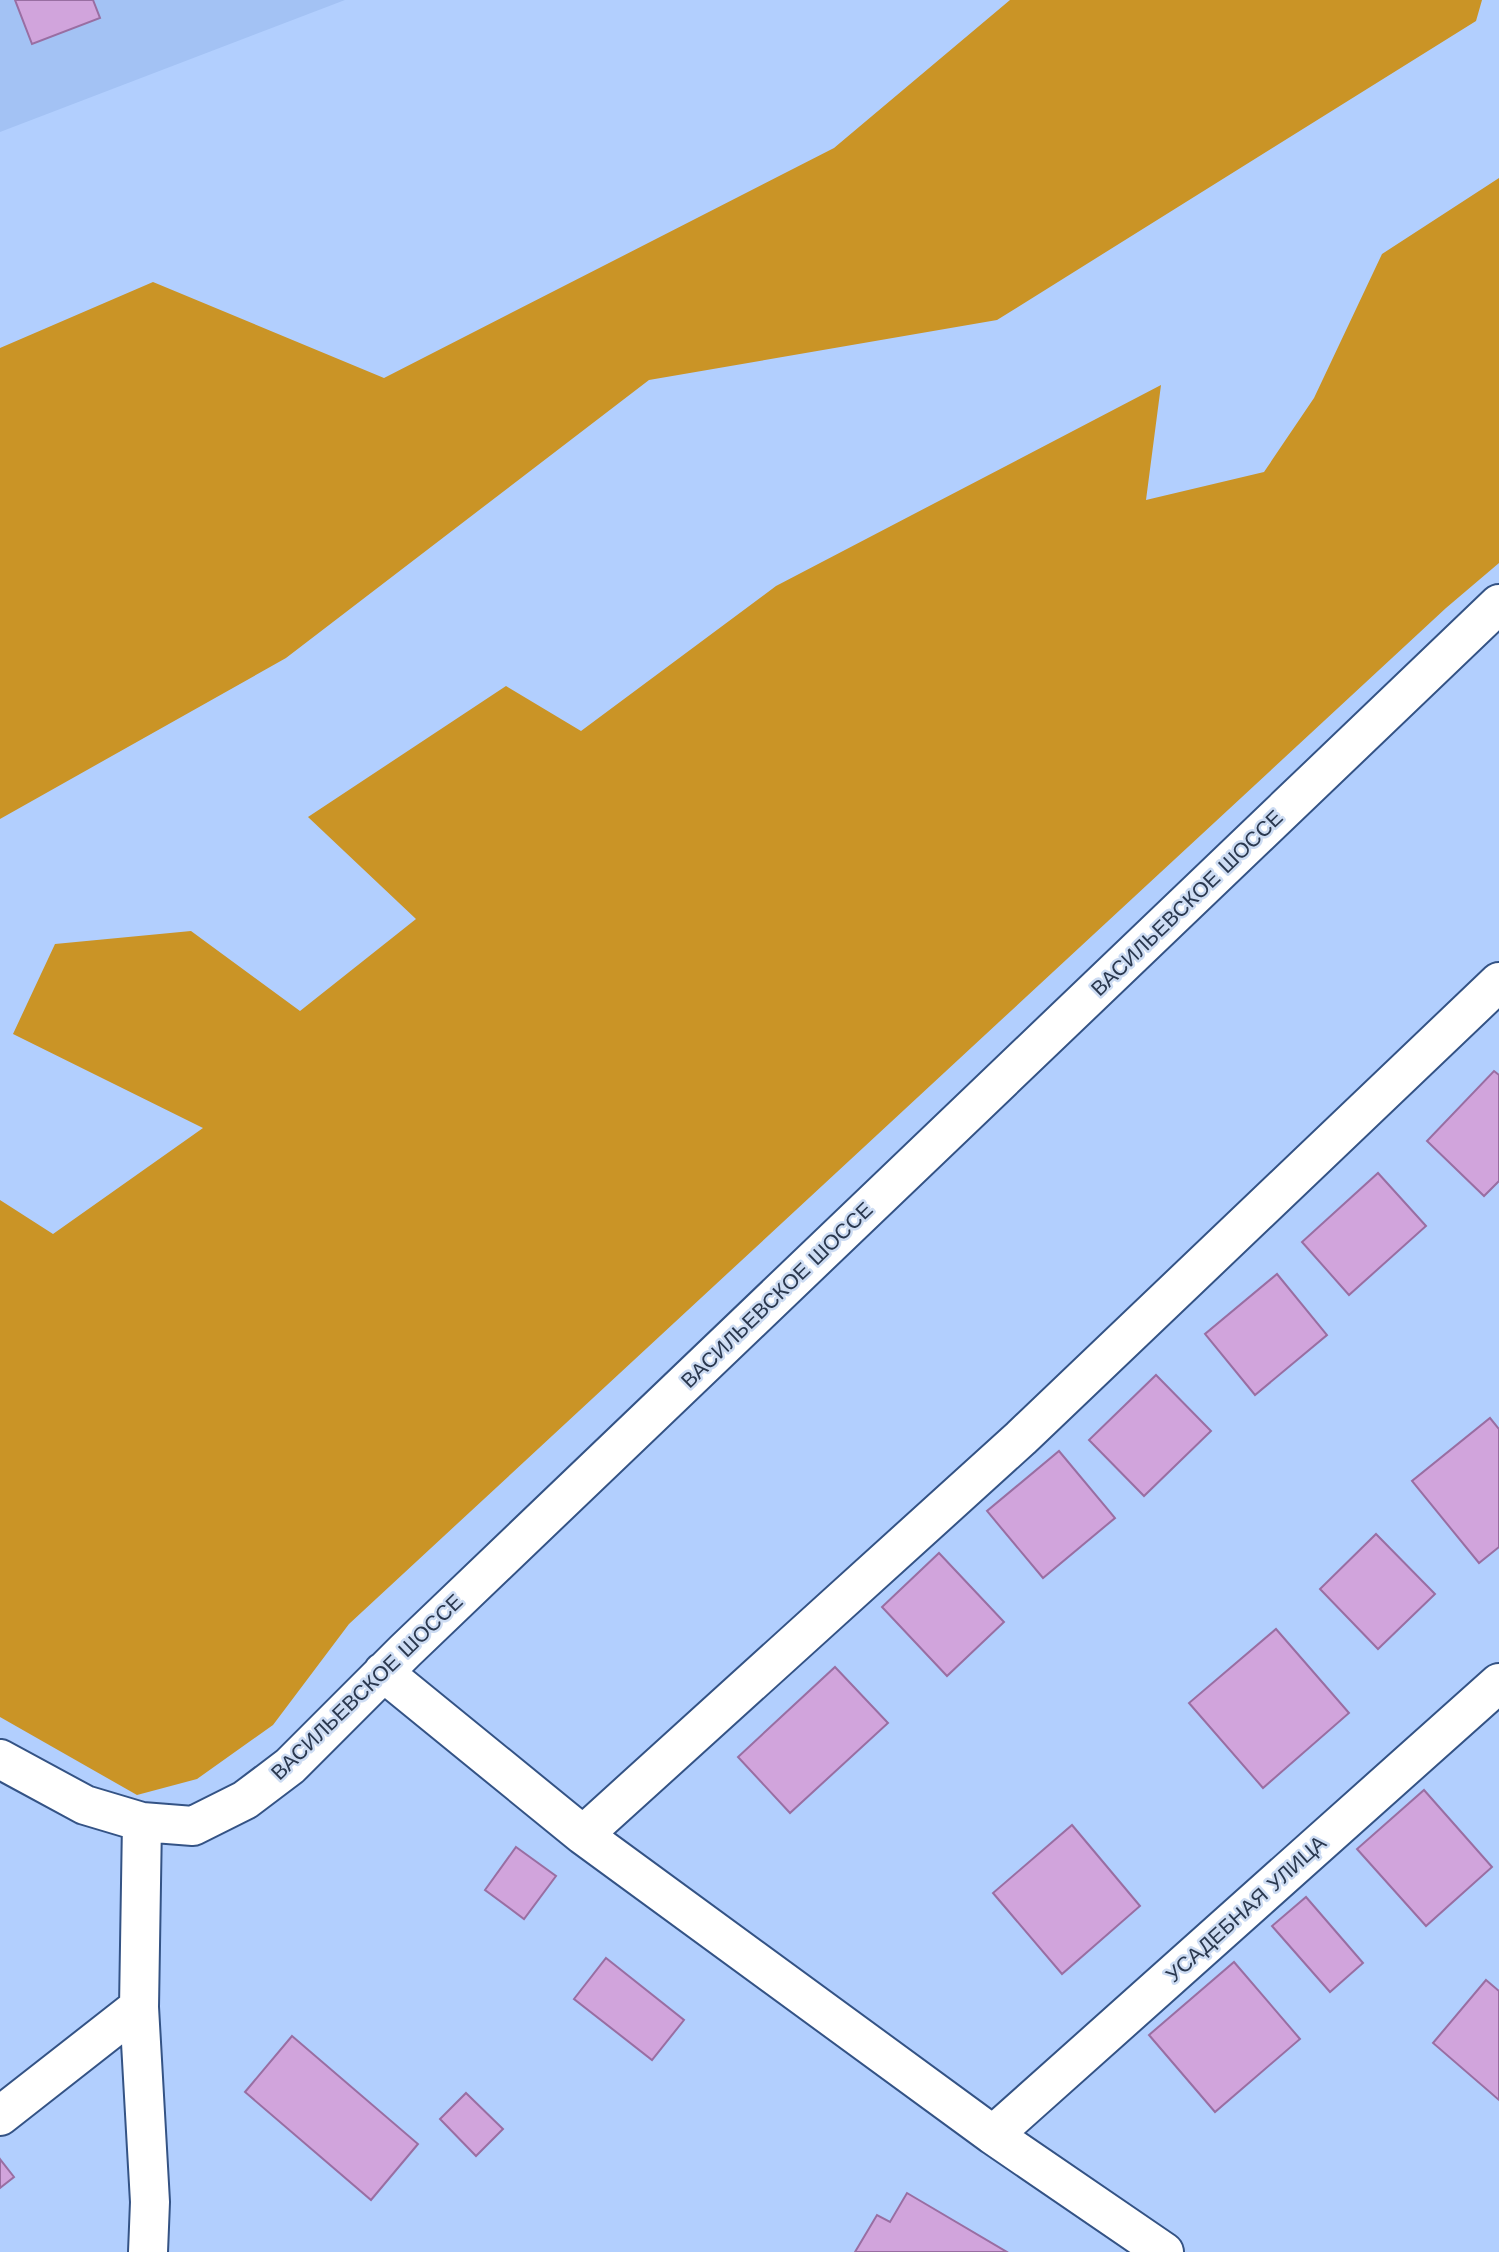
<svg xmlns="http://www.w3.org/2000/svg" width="1499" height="2252" font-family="'Work Sans',sans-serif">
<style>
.built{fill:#a3c2f4}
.forest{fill:#ca9426}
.building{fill:#d1a4dc;stroke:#996ea2;stroke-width:2}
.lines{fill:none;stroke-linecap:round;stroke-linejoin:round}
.minor-casing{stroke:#345385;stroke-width:42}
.minor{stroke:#fff;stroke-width:38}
.labels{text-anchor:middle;stroke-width:5;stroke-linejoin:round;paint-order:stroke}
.street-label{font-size:21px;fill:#2a384f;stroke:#cddcf3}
</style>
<rect width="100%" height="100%" fill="#b2cffe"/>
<path class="built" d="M0,0h345l-345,132z"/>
<path class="forest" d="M1010,0h472l-6,21 -479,299 -348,60 -363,278 -286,161v-471l153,-66 231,96 450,-230z
M1499,178v385l-53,45 -1097,1016 -76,101 -76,54 -60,16 -137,-78v-517l53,34 150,-106 -190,-94 42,-90 136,-13 109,80 116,-92 -108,-102 198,-131 75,45 195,-145 385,-201 -15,115 118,-28 50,-74 68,-144z"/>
<path class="building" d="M15,0h78l7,18 -68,26z
M1494,1071l5,4v106l-15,15 -57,-55z
M1378,1173l48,53 -77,69 -47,-53z
M1277,1274l50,61 -72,60 -50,-61z
M1156,1375l55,56 -67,65 -55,-56z
M1490,1418l9,11v118l-20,16 -67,-82z
M1059,1451l56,67 -72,60 -56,-67z
M1376,1534l59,60 -57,55 -58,-60z
M939,1553l65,69 -57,54 -65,-69z
M1276,1629l73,84 -86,75 -74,-85z
M835,1667l53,56 -98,90 -52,-56z
M1424,1790l68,77 -66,59 -69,-77z
M1072,1825l68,81 -78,68 -69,-81z
M516,1847l40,29 -32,43 -39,-29z
M1306,1897l57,66 -33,29 -58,-66z
M606,1958l78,62 -32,40 -78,-61z
M1234,1962l66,77 -85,73 -66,-77z
M1486,1980l13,11v109l-66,-57z
M292,2036l126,108 -47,56 -126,-108z
M466,2093l37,36 -27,27 -36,-37z
M0,2159l14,18 -14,11z
M907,2193l100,59h-152l22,-37 13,7z"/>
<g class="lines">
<g class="minor-casing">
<path id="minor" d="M383,1672l200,163 410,300 171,117
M0,1759l85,46 57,17 51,4 52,-26 45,-34 115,-115 1094,-1047
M142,1822l-3,185 11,195 -2,50
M583,1835l438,-397 478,-456
M0,2116l139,-109
M993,2135l506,-452"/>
</g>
<use href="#minor" class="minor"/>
</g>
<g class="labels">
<g class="street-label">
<text transform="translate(1187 903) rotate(-44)" y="7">ВАСИЛЬЕВСКОЕ ШОССЕ</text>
<text transform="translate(777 1295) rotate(-44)" y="7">ВАСИЛЬЕВСКОЕ ШОССЕ</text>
<text transform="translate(367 1687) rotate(-44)" y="7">ВАСИЛЬЕВСКОЕ ШОССЕ</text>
<text transform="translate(1246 1909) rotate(-42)" y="7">УСАДЕБНАЯ УЛИЦА</text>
</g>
</g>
</svg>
